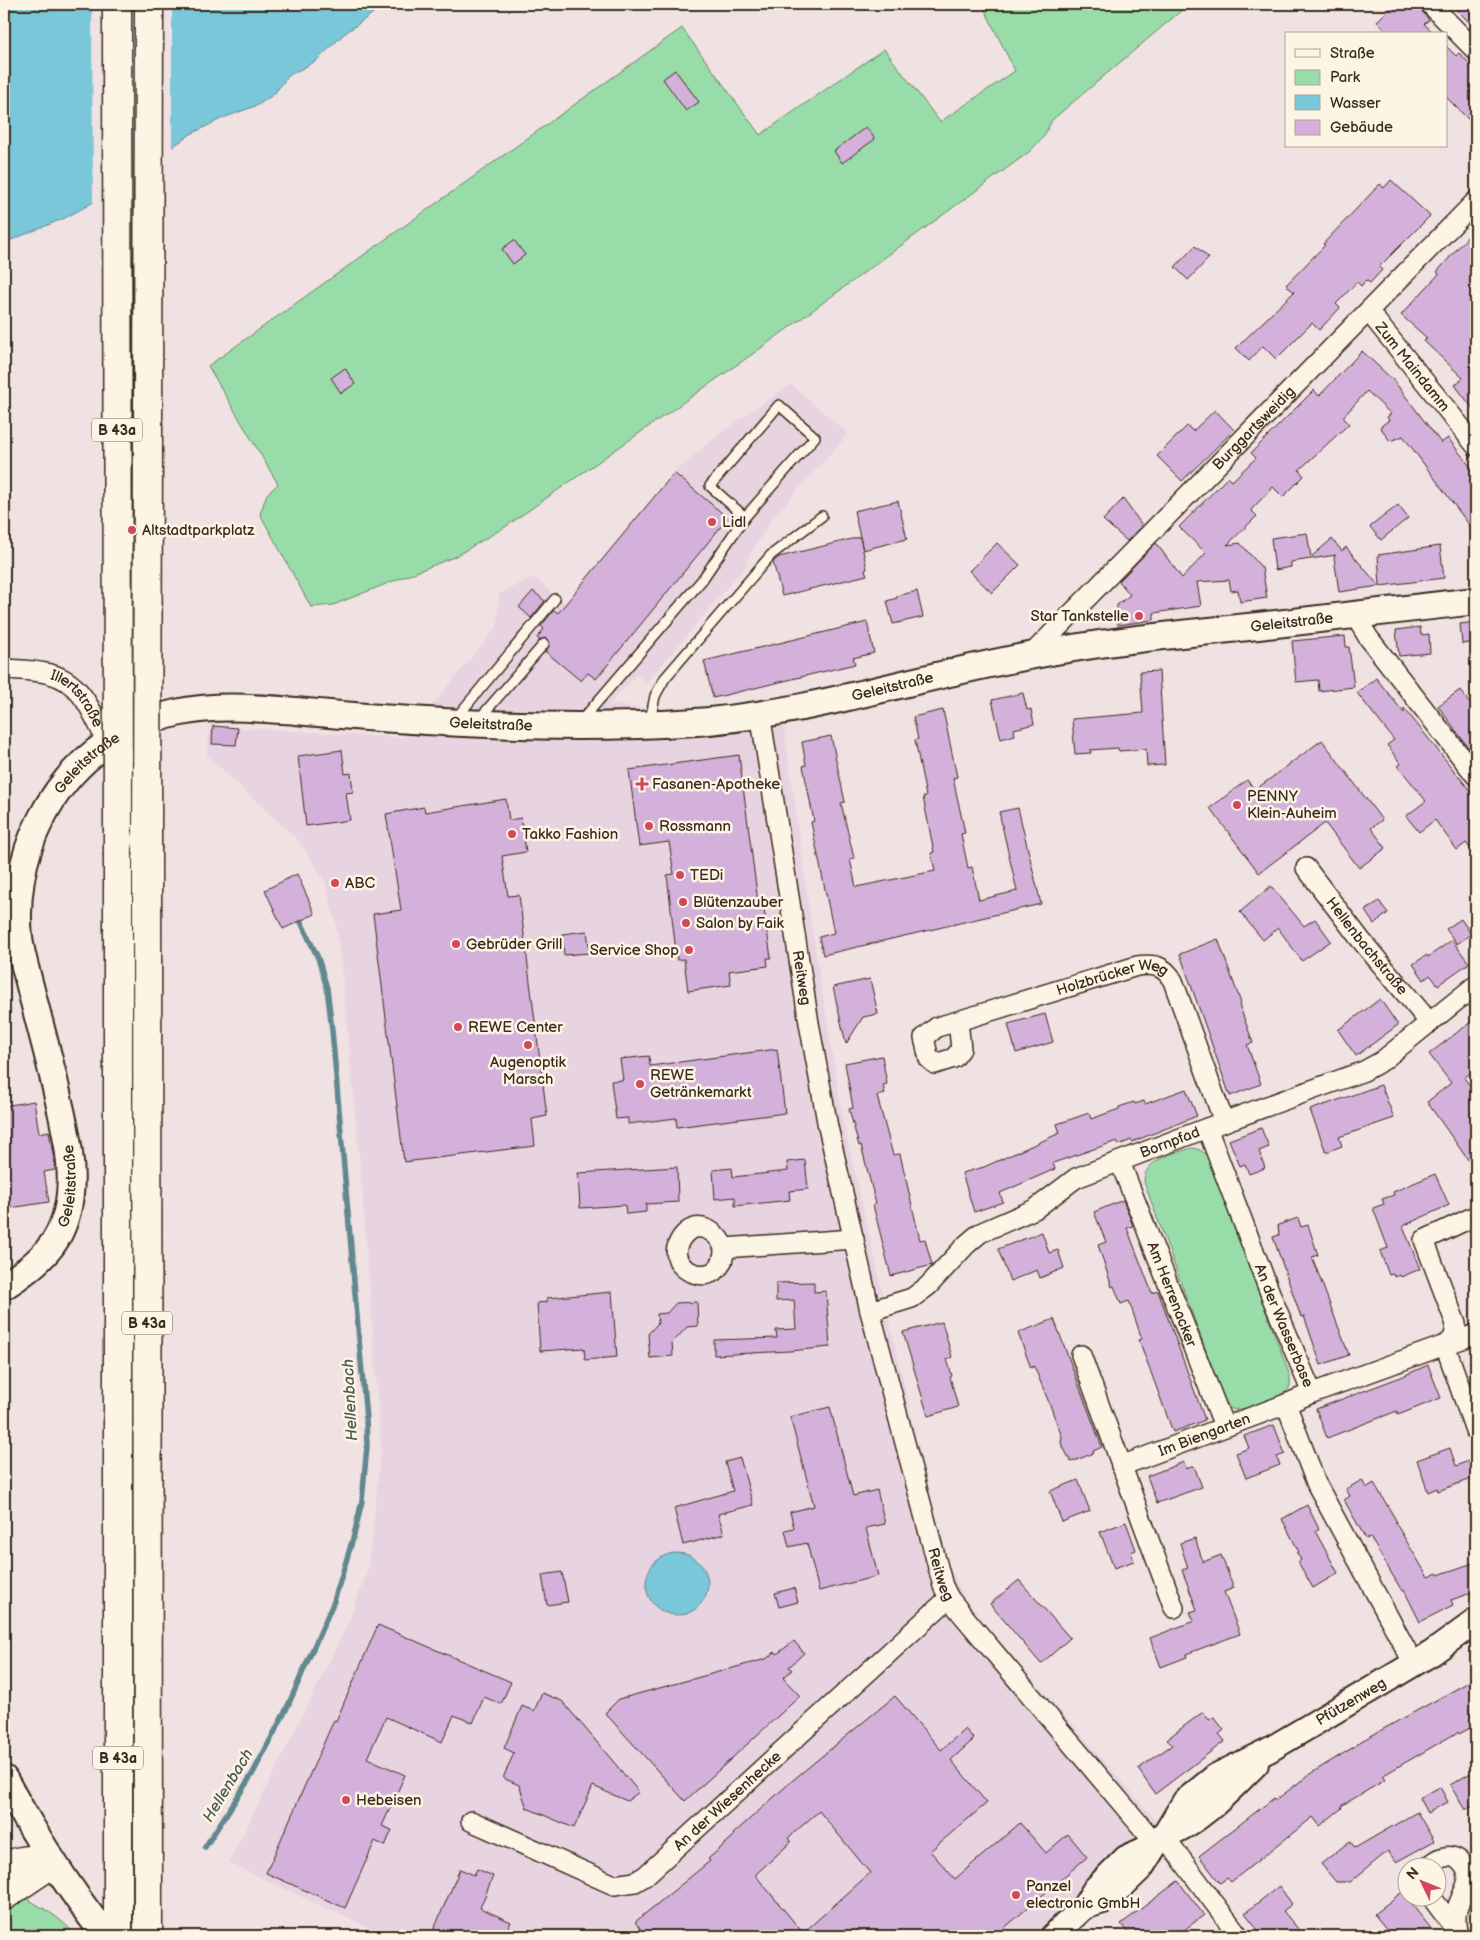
<svg xmlns="http://www.w3.org/2000/svg" width="1480" height="1940" font-family="'Balsamiq Sans',sans-serif">
<style>
.built{fill:#e8d3e0}
.green{fill:#98dda9;stroke:#6a8464}
.water{fill:#7ac7d9;stroke:#61888e}
.pier{fill:#f0e1e2}
.lines{fill:none;stroke-linecap:round;stroke-linejoin:round}
.stream{stroke:#61888e;stroke-width:5.5}
.building{fill:#d4b1db;stroke:#3b2a1e;fill-rule:evenodd}
.service-casing{stroke:#3b2a1e;stroke-width:12}
.minor-casing{stroke:#3b2a1e;stroke-width:22}
.tertiary-casing{stroke:#3b2a1e;stroke-width:28}
.secondary-casing{stroke:#3b2a1e;stroke-width:30}
.trunk-casing{stroke:#3b2a1e;stroke-width:31}
.service{stroke:#fcf5e5;stroke-width:9}
.minor{stroke:#fcf5e5;stroke-width:19}
.tertiary{stroke:#fcf5e5;stroke-width:24}
.secondary{stroke:#fcf5e5;stroke-width:26}
.trunk{stroke:#fcf5e5;stroke-width:28}
.trunk-bridge-casing{stroke:#3b2a1e;stroke-width:31;stroke-linecap:butt}
.trunk-bridge{stroke:#fcf5e5;stroke-width:28}
.poi-dot{fill:#d1495b;stroke:#fcf5e5;stroke-width:2}
.labels{text-anchor:middle;stroke-width:5;stroke-linejoin:round;paint-order:stroke}
.shield{fill:#fcf5e5;stroke:#75675a;stroke-width:1}
.shield-label{font-size:14px;font-weight:bold;fill:#3b2a1e}
.street-label{font-size:15px;fill:#3b2a1e;stroke:#fcf5e5}
.poi-label{font-size:15px;fill:#3b2a1e;stroke:#fcf5e5;text-anchor:start}
.water-label{font-size:16px;font-style:italic;fill:#4e5956;stroke:#fcf5e5}
</style>
<rect width="100%" height="100%" fill="#f0e1e2"/>
<filter id="ink" filterUnits="userSpaceOnUse"><feTurbulence type="fractalNoise" baseFrequency=".02" numOctaves="2"/><feDisplacementMap in="SourceGraphic" scale="10" xChannelSelector="R" yChannelSelector="G"/><feConvolveMatrix kernelMatrix="1 2 1 2 8 2 1 2 1" color-interpolation-filters="sRGB"/></filter>
<g filter="url(#ink)">
<path class="built" d="M791,384l57,50 -76,85 -26,41 3,2 -103,121 -10,-9 -26,30 63,8 107,-16 30,221 34,209 100,431 20,40 30,38 163,187 -124,114h-647l-157,-73 119,-239 19,-52 6,-42 8,-82 -18,-250 -20,-216 -7,-59 -10,-40 -26,-41 -93,-87 3,-29 195,12 92,-111 2,-33 34,-17 32,27 109,-131 45,-39z"/>
<path class="green" d="M982,4h207l-137,116 -8,16 -15,16 -268,196 -256,179 -51,30 -121,48 -22,2 -51,-93 7,-20 11,-10 -70,-118 474,-338 78,107 124,-86 56,73 75,-51z
M1193,1148l7,2 8,6 82,220c0,4 1,8 -1,12 -6,10 -47,24 -58,21l-7,-9 -80,-218c0,-23 30,-29 49,-34z
M4,1887c26,14 54,26 72,49h-72z"/>
<path class="water" d="M4,4h378l-10,10 -28,20 -28,27 -28,15 -14,18 -16,11 -35,13 -32,16 -99,69 -27,15 -61,25z
M646 1584a31 31 0 1 1 62 0a31 31 0 1 1-62 0Z"/>
<path class="pier" d="M92,4h80v146l-79,55z"/>
<g class="lines">
<path class="stream" d="M205,1847l48,-74 33,-63 48,-109 20,-66 8,-34 5,-55 -1,-27 -34,-389 -5,-42 -9,-30 -17,-36"/>
</g>
<path class="building" d="M1395,4h24l3,7 7,9 -5,4 11,10h-46l-12,-13z
M1451,4h25v25z
M1446,46l10,10 3,-3 17,17v57l-30,-30z
M675,70l24,32 -13,9 -23,-32z
M866,127l9,12 -33,24 -8,-12z
M1391,180l39,36 -51,51 3,3 -12,13 -4,-3 -5,6 -4,-4 -21,22 4,4 -21,22 -7,-7 -36,36 -13,-13 -14,15 -13,-13 58,-56 -8,-7 39,-40 -2,-1 57,-60 4,4z
M1476,227v186l-21,-28 8,-7 -39,-37 3,-3 -26,-23 38,-41 -2,-2z
M514,240l11,15 -12,9 -11,-15z
M1195,246l14,12 -21,22 -13,-13z
M1362,351l32,30 47,62 7,-5 28,36v60l-73,-98 -13,5 -10,-14 9,-7 -2,-3 4,-3 -24,-23 -24,26 6,7 -50,46 5,6 -21,21 -10,-10 -22,23 6,6 -30,29 13,-2 22,25 5,30 -27,4 -2,-12 -7,1 -2,-11 -32,2 4,24 -47,7v7l-36,5 -1,-20 13,-10 -11,-14 37,-38 26,35 24,-25 -27,-26 49,-50 4,4 24,-23 -5,-5 63,-63 5,6z
M345,368l10,16 -14,9 -10,-15z
M1215,410l19,20 -52,51 -25,-25 30,-30 6,5z
M674,473l54,45 -132,161 -8,-6 -7,8 -35,-29 4,-10 -4,-4 -6,2 -3,-2 7,-9 -3,-3 13,-16 4,3z
M1123,499l19,26 -15,16 -24,-21z
M898,501l9,38 -44,11 -9,-39z
M1398,505l10,13 -27,22 -11,-13z
M1307,533l4,24 21,-18 10,12 4,-4 33,39 -40,6 -5,-35 2,-2 -45,7v5l-16,3 -4,-32z
M860,537l7,32 -2,1 2,5 -85,21 -9,-34 6,-5z
M997,543l23,22 -28,28 -23,-22z
M1440,546l4,32 -64,8 -2,-31z
M533,591l12,10 -14,17 -12,-11z
M917,591l6,26 -30,7 -6,-23 10,-3v-2z
M867,622l7,31 -21,5 2,6 -142,34 -9,-37z
M1476,622v20l-14,2 -2,-20z
M1420,627l1,8 8,-1 1,19 -31,3 -3,-26z
M1345,636l1,11h3l5,40 -35,4 -1,-11 -22,2 -4,-41z
M1159,671l6,94 -18,1 -1,-17 -27,2 -1,-3 -28,2 1,3 -16,1 -3,-35 71,-6 -3,-41z
M1376,678l28,35v-5l72,90v58l-10,-13 -9,7 -22,-30 -16,12 -13,-16 20,-15 -28,-35 3,-2 -14,-19 7,-5 -37,-47z
M1460,690l16,22v46l-38,-52z
M1023,693l4,17 4,-1 3,15 -20,5 1,6 -14,4 -9,-39z
M943,710l14,67 -4,1 12,55 -4,1 7,34 4,-1 7,33 38,-9 -18,-79 19,-4 23,96 -218,51 -4,-18 15,-4 -23,-111 3,-1 -11,-55 3,-1 -4,-23 29,-6 14,66 -4,1 13,55 -4,1 6,28 79,-16 -4,-18 3,-1 -11,-55 3,-1 -11,-56 3,-1 -5,-22z
M213,726l25,2 -2,17 -24,-1z
M1322,740l60,80 -11,8 15,20 -27,20 -34,-45 -66,50 -49,-65 37,-28 8,10z
M342,750l3,24 6,-1 2,19 -7,1 4,27 -44,6 -8,-70z
M739,755l20,155 5,-1 7,49h-4l1,8 -39,5 2,14 -43,6 -4,-32 -7,1 -10,-85 7,-1 -5,-32 -30,4 -10,-76z
M506,799l3,21 12,-2 5,34 -24,4 6,40 11,-1 28,221 -15,3 3,27 -131,16 -31,-248 28,-4 -15,-96 38,-7 1,5z
M297,874l18,40 -32,15 -18,-39z
M1271,886l33,40 11,-7 16,22 -29,20 -24,-33 -15,12 -23,-28z
M1379,901l9,12 -14,11 -9,-13z
M1461,919l10,15 -14,10 -11,-15z
M587,931l3,22 -26,2 -2,-21z
M1218,939l23,64 -2,1 14,39 -6,2 14,39 -31,12 -50,-142z
M1452,940l17,23 -31,22 -8,-10 -6,5 -11,-16 14,-9 1,2z
M870,979l8,35 -15,3 -17,27 -13,-57z
M1380,999l18,26 -42,31 -18,-26z
M1045,1014l8,28 -37,11 -8,-29z
M1476,1018v50l-12,10 12,15v78l-49,-69 24,-19 -22,-29z
M777,1049l8,64 -108,14 -1,-9 -48,6v-6l-12,1 -5,-38 12,-1 -3,-21 29,-3 1,10z
M882,1056l5,28 -4,1 2,9 -8,2 16,59 7,-1 20,86 5,-1 7,26 -41,11 -18,-71 3,-1 -15,-59 -2,1 -10,-37 4,-1 -8,-45z
M1381,1085l13,33 -55,19 3,9 -16,6 -16,-42z
M1186,1089l11,27 -65,26 -1,-2 -12,5 -2,-4 -64,22 2,6 -55,24 3,9 -29,10 -12,-39 22,-6 76,-34 -3,-9 32,-11 2,6 28,-10v-2l15,-5 1,2 9,-3 1,3z
M34,1101l5,32 10,-2 6,35v4l-11,2 5,30 -45,7v-103z
M1261,1128l8,19 -10,4 6,17 -16,6 -4,-10 -5,2 -11,-26z
M805,1160l3,29 -19,2 1,9 -55,6v-9l-20,2 -2,-29 19,-2 1,9 55,-6 -1,-9z
M677,1167l1,35 -32,2v8l-20,2 -1,-9 -45,3 -2,-35z
M1435,1174l14,31 -46,21 17,43 -19,8 -1,-2 -6,2 -1,-3 -4,1 -9,-24 8,-3 -15,-40 11,-4 -2,-5 12,-4 -1,-3z
M1123,1200l10,26 -6,2 25,65 6,-2 47,129 -32,12 -34,-92 3,-1 -13,-38 -8,3 -7,-18 -2,1 -14,-42 8,-3 -12,-30z
M1298,1218l3,9 7,-2 10,30 -6,2 37,98 -28,10 -17,-49 -3,1 -28,-80 6,-2 -1,-10z
M1042,1232l7,21 9,-3 6,18 -24,10 -3,-8 -27,11 -12,-32z
M814,1282v10l12,-1 4,56 -40,4 -76,4v-15l63,-2 -1,-8 20,-1 -2,-29 -18,1v-18z
M612,1292l5,65 -32,3 -1,-12 -44,3 -3,-48 10,-1v-4z
M697,1302l1,24 -11,1 -15,16 1,13 -23,2 -2,-24 10,-11 -1,-9 10,-1 9,-10z
M1054,1319l48,128 -9,4 1,2 -23,9 -10,-19 1,-6 -12,-32 -16,-39 -3,2 -13,-35z
M942,1322l10,35 -5,2 5,17 -2,1 8,30 -30,9 -25,-84z
M1428,1365l13,33 -43,17 -1,-4 -70,27 -11,-29 85,-32z
M830,1407l23,89 24,-6 8,34 -19,4 12,48 -59,15 -12,-48 -18,4 -4,-17 9,-2 -4,-16 24,-6 -24,-89z
M1274,1425l11,29 -8,3 3,8 -34,13 -10,-25 13,-5 -5,-12z
M1450,1448l6,18 20,-8v19l-38,14 -1,-3 -9,4 -11,-32z
M740,1458l13,47 -35,9 6,20 -41,11 -9,-37 59,-17 -8,-29z
M1184,1462l2,7 8,-3 8,21 -45,16 -10,-27z
M1078,1480l12,31 -28,11 -12,-31z
M1362,1480l4,8 8,-5 23,39h-2l33,55 9,-4 1,2 38,-13v29l-25,9 2,5 -33,17 -16,-32 -2,1 -32,-54 -4,2 -22,-39 6,-4 -4,-7z
M1307,1505l12,24 -4,2 23,42 -25,15 -15,-26 3,-2 -4,-7 2,-1 -17,-33z
M1126,1522l10,28 -5,2 3,9 -20,7 -14,-36z
M1195,1538l8,24 18,-7 13,33 -10,4 16,42 -54,20 1,3 -26,10 -11,-29 44,-17 -4,-9 7,-2 -15,-40 6,-2 -8,-25z
M562,1572l6,30 -21,3 -5,-30z
M1019,1580l51,58 -29,26 -51,-60z
M794,1588l4,14 -19,5 -4,-14z
M378,1625l133,57 -10,22 -17,-7 -11,26 -19,-8 -12,27 -56,-25 -19,41 38,17 -23,51 10,4 -7,16 -10,-5 -30,67 -79,-35 68,-153 2,1z
M794,1641l10,12 -15,14 3,3 -9,8 17,18 -115,105 -80,-88 14,-14 147,-40 9,-7 2,2z
M1469,1682l7,13v30l-17,9 -1,-2 -76,44 3,4 -44,26 1,2 -22,18 -7,-9 -82,65 -4,-4 -7,5 -21,-27 75,-58 2,2 34,-26 47,-29 -1,-1z
M542,1693l20,8 77,91 -12,9 -34,-15 -19,42 -47,-20 -8,-23 -16,-7 11,-25 -10,-5 18,-42 12,5z
M895,1696l46,54 24,-21 9,10 -23,21 36,43 -57,48 25,28 65,-56 26,30 22,-19 19,23 -92,79h-348l-12,-14 75,-61 -2,-2 26,-23 -1,-2 60,-54zM819,1811l51,62 -67,60 -47,-57v-2l35,-32 -3,-4z
M1203,1712l6,8 5,-3 10,13 -5,4 6,7 -70,53 -17,-25 34,-24 -5,-6z
M1476,1770v33l-11,7 -15,-25z
M1440,1787l8,15 -21,11 -8,-15z
M1417,1812l17,29 -38,21 -8,-11 -38,31h-14l-15,-18 29,-23 5,7z
M460,1869l14,6 3,-6 16,7 -13,32 31,14 -7,14h-73z
M1178,1881l26,34 -28,21h-46l-9,-12z
M1279,1886l13,18 -9,7 21,25h-41l-18,-23z
M1402,1892l19,24 16,20h-45l-18,-22z"/>
<g class="lines">
<g class="service-casing">
<path id="service" d="M456,718l99,-119
M479,719l65,-75
M581,721l121,-141 43,-63 70,-80 -36,-32 -69,81 35,31
M650,721l5,-25 10,-18 106,-123 51,-39"/>
</g>
<g class="minor-casing">
<g id="minor">
<path d="M1430,4l46,47"/>
<path id="s1" d="M1369,312l107,134"/>
<path d="M1354,614l14,23 108,139"/>
<path id="s2" d="M1031,655l445,-454"/>
<path id="s3" d="M4,669c15,1 31,1 46,5 33,8 43,41 57,68"/>
<path id="s4" d="M760,713l49,310 19,104 42,184 73,275 6,12 12,15 195,231"/>
<path id="s5" d="M1306,868l54,71 70,84"/>
<path id="s6" d="M958,1021l3,28 -7,9 -19,6 -6,-5 -5,-21 13,-11 21,-6 179,-55c17,-2 27,-1 36,15l51,141"/>
<path id="s7" d="M1207,1128l65,170 40,95 -26,11 31,81 97,179"/>
<path id="s8" d="M1120,1162l104,264"/>
<path d="M724,1248c1,47 -67,24 -42,-11 14,-19 36,-6 42,11l130,-9"/>
<path id="s9" d="M870,1311l42,-13 16,-12 39,-42 13,-11 55,-24 41,-31 131,-50 157,-57 18,-10 94,-76"/>
<path d="M1448,1344l28,-10"/>
<path d="M1445,1345l30,85"/>
<path d="M1081,1355l93,253"/>
<path d="M1312,1393l136,-49 6,-7 2,-13 -32,-84 51,-24 1,3"/>
<path id="s10" d="M1121,1466l165,-62"/>
<path id="s11" d="M471,1821l143,64 21,-3 10,-6 304,-278"/>
<path d="M1164,1836l75,100"/>
<path d="M1428,1868c6,-7 15,-13 24,-11 6,1 9,5 12,9 11,12 -4,30 -7,43 -2,8 -1,16 0,24"/>
<path d="M1432,1898l26,35"/>
</g>
</g>
<g class="tertiary-casing">
<g id="tertiary">
<path d="M1164,1836c36,-13 65,-45 92,-72"/>
<path id="s12" d="M1084,1907l19,-6 12,-8 26,-25 15,-24 8,-8 21,-35 31,-25 53,-26 34,-20 129,-77 44,-32"/>
<path d="M1053,1936l31,-29 11,-18 31,-31 30,-14"/>
</g>
</g>
<g class="secondary-casing">
<g id="secondary">
<path id="s13" d="M4,1286c19,-12 40,-27 52,-47 26,-44 12,-99 1,-146 -8,-36 -18,-71 -27,-107 -4,-16 -9,-32 -11,-48 -4,-40 3,-82 21,-117 27,-55 76,-94 136,-108 39,-9 80,-5 120,-2 33,3 66,6 100,8 99,7 200,10 300,3 114,-8 222,-46 333,-66 75,-15 153,-22 229,-30 72,-8 145,-17 218,-25"/>
<path d="M4,1779c30,55 63,108 102,157"/>
</g>
</g>
<g class="trunk-casing">
<path id="trunk" d="M147,849l1,1087
M118,856v1080
M4,1867c16,-8 31,-9 49,-4
M4,1896l49,-33"/>
</g>
<use href="#service" class="service"/>
<use href="#minor" class="minor"/>
<use href="#tertiary" class="tertiary"/>
<use href="#secondary" class="secondary"/>
<use href="#trunk" class="trunk"/>
<g class="trunk-bridge-casing">
<path id="trunk-bridge" d="M117,4l1,852
M147,849l2,-845"/>
</g>
<use href="#trunk-bridge" class="trunk-bridge"/>
</g>
</g>
<g class="poi-dot">
<circle cx="712" cy="522" r="5"/>
<circle cx="132" cy="530" r="5"/>
<circle cx="1139" cy="616" r="5"/>
<path d="M639.5 776.5h5v5h5v5h-5v5h-5v-5h-5v-5h5z"/>
<circle cx="1237" cy="805" r="5"/>
<circle cx="649" cy="826" r="5"/>
<circle cx="512" cy="834" r="5"/>
<circle cx="680" cy="875" r="5"/>
<circle cx="335" cy="883" r="5"/>
<circle cx="683" cy="902" r="5"/>
<circle cx="686" cy="923" r="5"/>
<circle cx="456" cy="944" r="5"/>
<circle cx="689" cy="950" r="5"/>
<circle cx="458" cy="1027" r="5"/>
<circle cx="528" cy="1045" r="5"/>
<circle cx="640" cy="1084" r="5"/>
<circle cx="346" cy="1800" r="5"/>
<circle cx="1016" cy="1895" r="5"/>
</g>
<g class="labels">
<g class="shield">
<rect x="92" y="418.5" width="50" height="23" rx="4"/>
<rect x="122" y="1311.5" width="50" height="23" rx="4"/>
<rect x="93" y="1746.5" width="50" height="23" rx="4"/>
</g>
<g class="shield-label">
<text x="117" y="435">B 43a</text>
<text x="147" y="1328">B 43a</text>
<text x="118" y="1763">B 43a</text>
</g>
<g class="street-label">
<text dy="5" stroke="none"><textPath href="#s1" startOffset="70">Zum Maindamm</textPath></text>
<text dy="5" stroke="none"><textPath href="#s2" startOffset="318">Burggartsweidig</textPath></text>
<text dy="5" stroke="none"><textPath href="#s13" startOffset="1806">Geleitstraße</textPath></text>
<text dy="5" stroke="none"><textPath href="#s13" startOffset="1401">Geleitstraße</textPath></text>
<text dy="5" stroke="none"><textPath href="#s3" startOffset="84">Illertstraße</textPath></text>
<text dy="5" stroke="none"><textPath href="#s13" startOffset="996">Geleitstraße</textPath></text>
<text dy="5" stroke="none"><textPath href="#s13" startOffset="576">Geleitstraße</textPath></text>
<text dy="5" stroke="none"><textPath href="#s5" startOffset="99">Hellenbachstraße</textPath></text>
<text dy="5" stroke="none"><textPath href="#s4" startOffset="268">Reitweg</textPath></text>
<text dy="5" stroke="none"><textPath href="#s6" startOffset="289">Holzbrücker Weg</textPath></text>
<text dy="5" stroke="none"><textPath href="#s9" startOffset="350">Bornpfad</textPath></text>
<text dy="5" stroke="none"><textPath href="#s13" startOffset="126">Geleitstraße</textPath></text>
<text dy="5" stroke="none"><textPath href="#s8" startOffset="142">Am Herrenacker</textPath></text>
<text dy="5" stroke="none"><textPath href="#s7" startOffset="212">An der Wasserbase</textPath></text>
<text dy="5" stroke="none"><textPath href="#s10" startOffset="89">Im Biengarten</textPath></text>
<text dy="5" stroke="none"><textPath href="#s4" startOffset="881">Reitweg</textPath></text>
<text dy="5" stroke="none"><textPath href="#s12" startOffset="345">Pfützenweg</textPath></text>
<text dy="5" stroke="none"><textPath href="#s11" startOffset="301">An der Wiesenhecke</textPath></text>
</g>
<g class="poi-label">
<text x="722" y="527">Lidl</text>
<text x="142" y="535">Altstadtparkplatz</text>
<text x="1129" y="621" text-anchor="end">Star Tankstelle</text>
<text x="652" y="789">Fasanen-Apotheke</text>
<text x="1247" y="801">PENNY<tspan x="1247" dy="17">Klein-Auheim</tspan></text>
<text x="659" y="831">Rossmann</text>
<text x="522" y="839">Takko Fashion</text>
<text x="690" y="880">TEDi</text>
<text x="345" y="888">ABC</text>
<text x="693" y="907">Blütenzauber</text>
<text x="696" y="928">Salon by Faik</text>
<text x="466" y="949">Gebrüder Grill</text>
<text x="679" y="955" text-anchor="end">Service Shop</text>
<text x="468" y="1032">REWE Center</text>
<text x="528" y="1067" text-anchor="middle">Augenoptik<tspan x="528" dy="17">Marsch</tspan></text>
<text x="650" y="1080">REWE<tspan x="650" dy="17">Getränkemarkt</tspan></text>
<text x="356" y="1805">Hebeisen</text>
<text x="1026" y="1891">Panzel<tspan x="1026" dy="17">electronic GmbH</tspan></text>
</g>
<g class="water-label">
<text transform="translate(349 1400) rotate(-93)" y="6">Hellenbach</text>
<text transform="translate(227 1785) rotate(-59)" y="6">Hellenbach</text>
</g>
</g>
<rect width="1480" height="1940" fill="none" stroke="#fcf5e5" stroke-width="20"/>
<rect x="10" y="10" width="1460" height="1920" fill="none" stroke="#3b2a1e" stroke-width="2" filter="url(#ink)"/>
<rect x="1285" y="32" width="162" height="115" fill="#fcf5e5" stroke="#afa495"/>
<rect x="1295" y="49" width="25" height="8" fill="#fcf5e5" stroke="#afa495"/>
<text x="1330" y="58" font-size="15" fill="#3b2a1e">Straße</text>
<rect x="1295" y="70" width="25" height="15" fill="#98dda9" stroke="#afa495"/>
<text x="1330" y="82" font-size="15" fill="#3b2a1e">Park</text>
<rect x="1295" y="95" width="25" height="15" fill="#7ac7d9" stroke="#afa495"/>
<text x="1330" y="108" font-size="15" fill="#3b2a1e">Wasser</text>
<rect x="1295" y="120" width="25" height="15" fill="#d4b1db" stroke="#afa495"/>
<text x="1330" y="132" font-size="15" fill="#3b2a1e">Gebäude</text>
<g transform="translate(1422 1882) rotate(313)"><circle r="24" fill="#fcf5e5" stroke="#afa495"/>
<path d="M0-4L9 19L0 12L-9 19Z" fill="#d1495b"/>
<text y="-8" font-size="14" font-weight="bold" text-anchor="middle" fill="#3b2a1e">N</text>
</g>
</svg>
